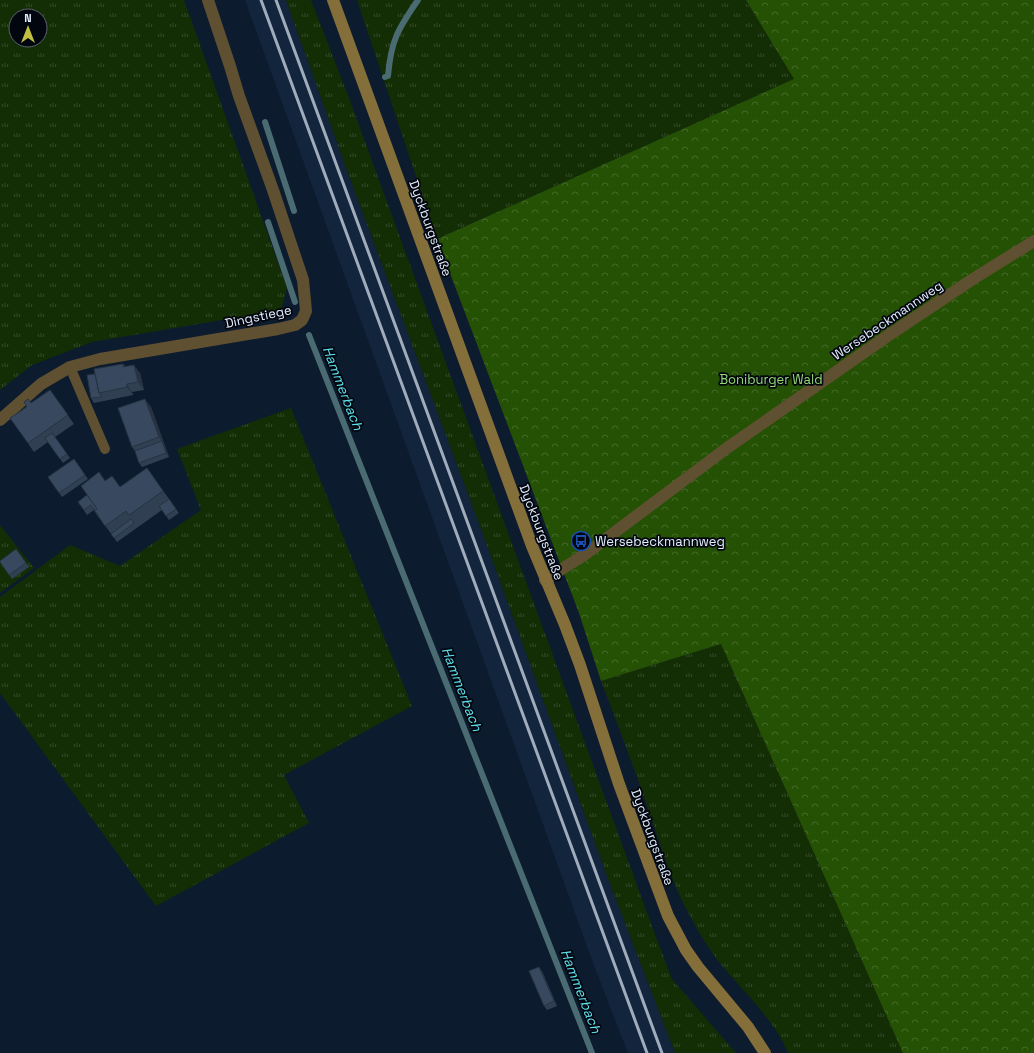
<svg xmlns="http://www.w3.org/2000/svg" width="1034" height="1053" font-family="'Space Grotesk',sans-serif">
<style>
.built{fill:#12253d}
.grass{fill:url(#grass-tufts);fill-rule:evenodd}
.forest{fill:url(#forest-crowns)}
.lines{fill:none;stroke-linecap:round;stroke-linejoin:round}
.stream{stroke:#4a6b72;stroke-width:6}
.lane{stroke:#5e5030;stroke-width:10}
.street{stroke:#5e5030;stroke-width:12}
.secondary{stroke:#846e39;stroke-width:12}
.rail{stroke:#a0acbb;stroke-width:3}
.wall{fill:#303f52}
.shaded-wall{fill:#273342}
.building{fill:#38495f;stroke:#273342}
.labels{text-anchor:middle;stroke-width:3.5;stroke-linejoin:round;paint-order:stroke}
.street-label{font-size:13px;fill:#e5effd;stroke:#02060e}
.park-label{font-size:13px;fill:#95d676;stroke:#02060e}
.poi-label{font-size:13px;fill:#e5effd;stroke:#02060e;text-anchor:start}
.water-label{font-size:14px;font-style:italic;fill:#5ddfed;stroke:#02060e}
</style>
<defs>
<pattern id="grass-tufts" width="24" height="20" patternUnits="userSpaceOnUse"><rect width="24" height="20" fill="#132d05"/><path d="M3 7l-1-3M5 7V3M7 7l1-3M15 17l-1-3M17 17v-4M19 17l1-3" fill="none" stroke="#354c2a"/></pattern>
<pattern id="forest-crowns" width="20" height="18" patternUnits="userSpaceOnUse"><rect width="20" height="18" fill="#245103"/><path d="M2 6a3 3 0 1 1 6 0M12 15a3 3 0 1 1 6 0" fill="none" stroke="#446a29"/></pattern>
</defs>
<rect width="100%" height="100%" fill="#0d1b2e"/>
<path class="built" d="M245,0h41l63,176 131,350 127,350 68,177h-47l-32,-82z"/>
<path class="grass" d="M0,0h184l103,288 -6,22 -189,32 -60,23 -32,25zM16,16h24v24h-24z
M286,0h25l38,98 307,839 16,42 64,74h-61l-68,-177 -127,-350 -131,-350z
M357,0h389l49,79 -358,160z
M291,408l121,298 -128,69 25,48 -153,83 -156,-213v-96l70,-52 50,21 81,-56 -24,-61z
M0,525l34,43 -34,25z
M721,644l182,409h-115c-15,-36 -46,-62 -69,-91 -11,-14 -20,-29 -28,-44 -17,-30 -28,-65 -39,-98 -16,-47 -33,-93 -51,-139z"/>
<path class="forest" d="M746,0h288v1053h-131l-182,-409 -120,37 -22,-68 -142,-374 357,-160z"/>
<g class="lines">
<path class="stream" d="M385,77l3,-1c3,-36 10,-47 30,-76
M265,122l29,89
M268,222l27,80
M309,335l283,718"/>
<path class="lane" d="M70,367l35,82"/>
<path class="street" d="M0,420l41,-36 29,-17 30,-8 178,-30 17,-4 7,-5 4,-9 -3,-31 -30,-90 -34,-94 -9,-30 -22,-66
M545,580l42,-27 140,-105 162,-113 84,-56 61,-38"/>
<path class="secondary" d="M333,0l199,546 33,79 15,40 39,119 49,132 18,34 12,17 50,60 17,26"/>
<path class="rail" d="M261,0l386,1053
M276,0l386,1053"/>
</g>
<path class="wall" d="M123,364l2,2 15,7 4,17 -12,2 1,3 -39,8 -3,-5 4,-24z
M50,390l24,34 -19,13 15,21 -7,5 -15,-21 -14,10 -24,-34z
M151,407l18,50 -27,10 -3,-4 -4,-12 -3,-4z
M74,459l14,20 -26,18 -14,-20z
M147,468l32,45 -10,7 -7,-10 -45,32 -23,-32 -7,5 -9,-13 27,-21 15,6z
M16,549l13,18 -17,12 -12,-17z
M542,971l15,35 -10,4 -3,-4z"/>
<path class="shaded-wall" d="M134,365l6,8 4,17 -6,-8z
M127,384l5,8 1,3 -6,-8z
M145,399l6,8 18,50 -3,-4 -4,-12 -3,-4z
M539,967l3,4 15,35 -3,-5z"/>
<path class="building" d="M123,364v3l11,-2 4,17 -11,2v3l-28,6 -5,-24z
M95,374l4,19 3,4 -11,1 -4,-23z
M50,390l18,25 -40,28 -18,-25 17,-11 -3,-5 4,-3 3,4z
M145,399l14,38 -27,10 -14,-39z
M52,433l15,21 -7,5 -15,-21z
M162,441l4,12 -27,10 -4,-12z
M74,459l11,16 -26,18 -11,-16z
M147,468l16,23 -34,24 -3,-4 -21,15 -11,-16 3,-1 -16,-23 18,-14 6,9 7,-5 8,11z
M87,495l10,14 -3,1 6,9 -9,-14 -7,5 -6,-8z
M169,499l7,10 -10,7 -7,-10z
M131,519l3,4 -20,15 -3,-4z
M16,549l10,14 -17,12 -9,-13v-1z
M539,967l15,34 -10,5 -15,-35z"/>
<defs>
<g id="bus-ring" transform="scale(1)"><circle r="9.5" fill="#02060e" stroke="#1a4fb4" stroke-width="1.5"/><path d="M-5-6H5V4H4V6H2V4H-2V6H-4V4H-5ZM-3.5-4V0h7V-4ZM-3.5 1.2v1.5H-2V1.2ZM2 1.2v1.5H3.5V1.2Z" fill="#1a4fb4"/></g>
</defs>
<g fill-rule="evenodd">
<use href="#bus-ring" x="581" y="541"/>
</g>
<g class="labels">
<g class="street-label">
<text transform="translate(431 228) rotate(70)" y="5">Dyckburgstraße</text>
<text transform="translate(258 316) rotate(-12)" y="5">Dingstiege</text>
<text transform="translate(887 320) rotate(-34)" y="5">Wersebeckmannweg</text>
<text transform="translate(542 532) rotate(69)" y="5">Dyckburgstraße</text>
<text transform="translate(653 837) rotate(70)" y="5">Dyckburgstraße</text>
</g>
<g class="park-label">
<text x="771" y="384">Boniburger Wald</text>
</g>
<g class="poi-label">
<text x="595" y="546">Wersebeckmannweg</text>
</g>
<g class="water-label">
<text transform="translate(343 388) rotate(69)" y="5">Hammerbach</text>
<text transform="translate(462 689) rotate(69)" y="5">Hammerbach</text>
<text transform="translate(581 991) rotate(69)" y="5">Hammerbach</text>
</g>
</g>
<g transform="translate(28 28)"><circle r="19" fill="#02060e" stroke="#5d636e"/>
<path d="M0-3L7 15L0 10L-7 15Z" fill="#c1be40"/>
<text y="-6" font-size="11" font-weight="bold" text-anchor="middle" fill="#e5effd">N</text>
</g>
</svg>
